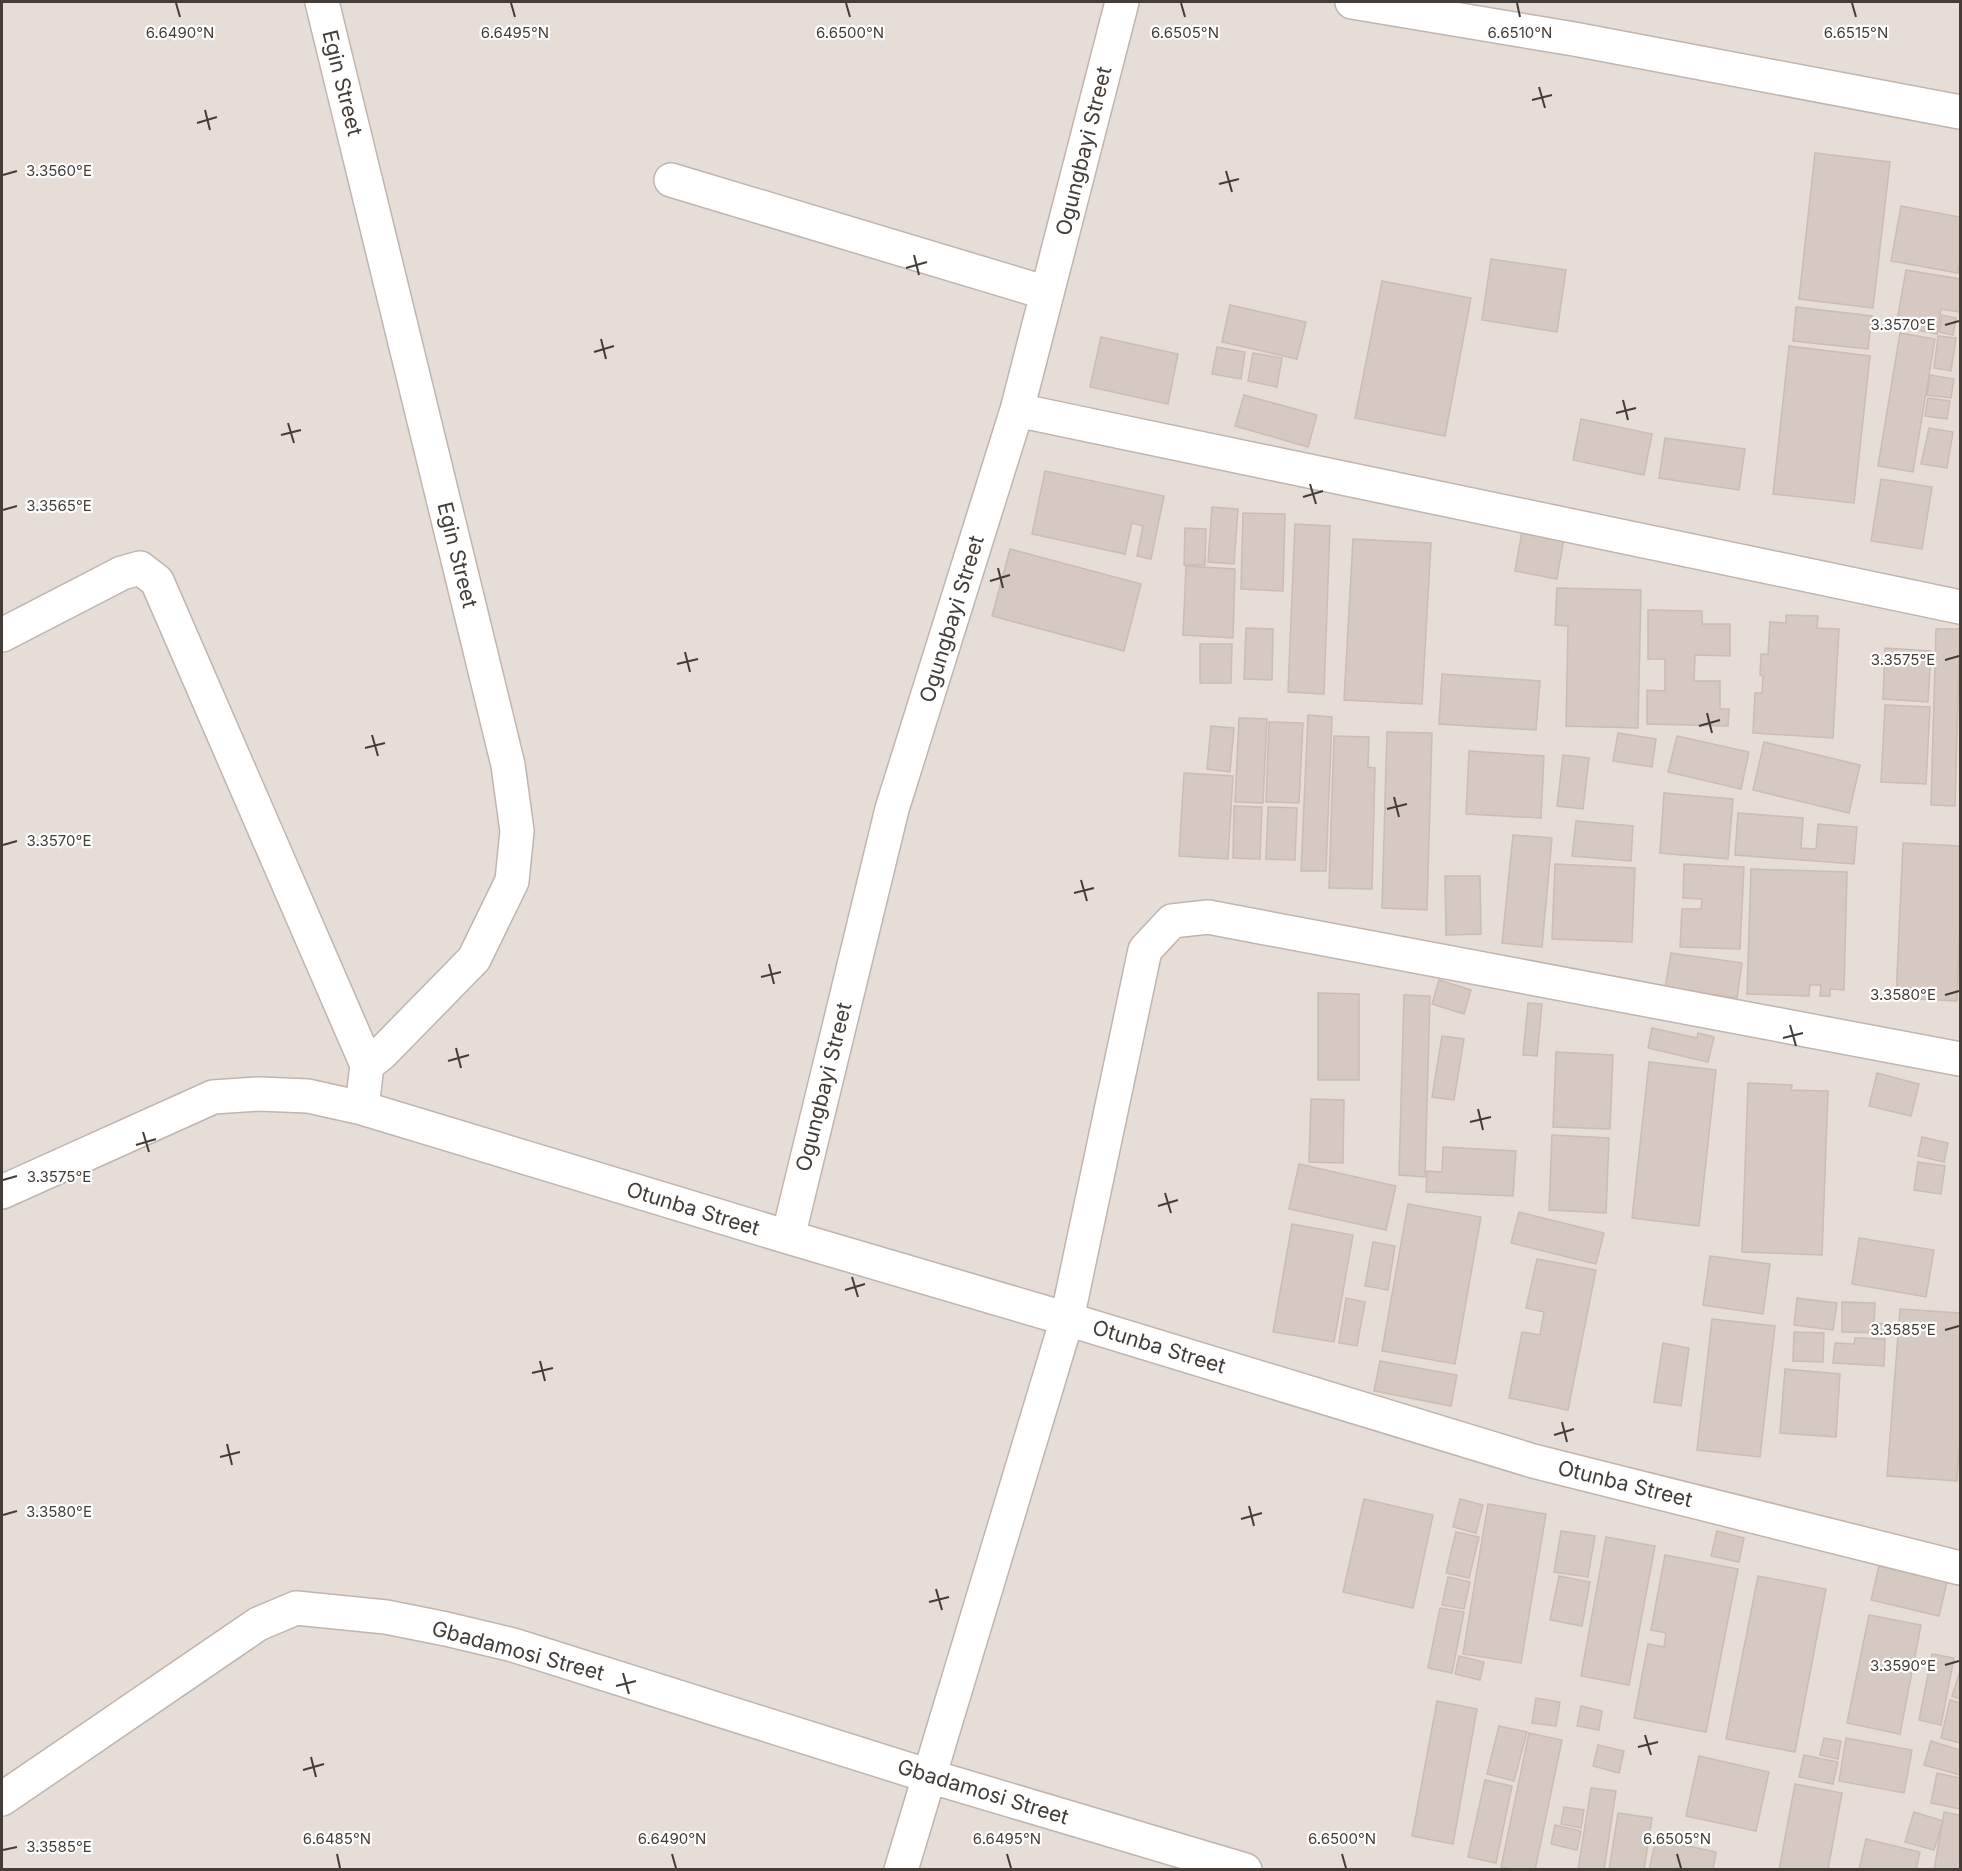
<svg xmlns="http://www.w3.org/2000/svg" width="1962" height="1871" font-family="Inter,sans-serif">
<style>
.residential{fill:#e5ddd6}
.building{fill:#d5c9c1;stroke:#ccbcb2;stroke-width:1.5}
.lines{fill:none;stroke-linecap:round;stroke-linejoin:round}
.minor-casing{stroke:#bfb5ae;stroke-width:36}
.minor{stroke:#fff;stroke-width:33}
.ticks{fill:none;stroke:#443c37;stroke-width:2}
.labels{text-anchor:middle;stroke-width:4.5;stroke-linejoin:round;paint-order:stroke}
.street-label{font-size:21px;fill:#443c37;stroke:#fff}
.ticks-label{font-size:15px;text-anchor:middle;fill:#443c37;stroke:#fff;stroke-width:4.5;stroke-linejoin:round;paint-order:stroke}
</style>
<rect width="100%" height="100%" fill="#f1ece7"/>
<path class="residential" d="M2,2h1958v1867h-1958z"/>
<path class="building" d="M1815,153l75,9 -17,146 -74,-9z
M1901,206l59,11v38l-2,18 -67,-12z
M1491,259l75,11 -9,62 -75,-12z
M1906,270l54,9v33l-19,-3 -4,25 -41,-8z
M1382,281l89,17 -26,138 -90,-18z
M1230,305l76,17 -9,37 -75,-17z
M1796,307l76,9 -4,33 -75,-8z
M1942,315l14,3 -3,17 -14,-3z
M1900,333l35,6 -22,133 -35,-6z
M1938,336l18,2 -5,33 -17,-3z
M1101,337l77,17 -10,50 -78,-17z
M1789,346l81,10 -16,147 -81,-9z
M1217,347l28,5 -4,27 -29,-5z
M1253,353l29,5 -5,29 -29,-6z
M1930,375l24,4 -3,19 -24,-3z
M1244,395l73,20 -9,32 -73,-21z
M1928,398l22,3 -3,18 -22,-3z
M1581,419l71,15 -8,41 -71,-15z
M1929,428l24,4 -6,36 -26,-4z
M1665,438l80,11 -6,41 -80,-12z
M1045,471l119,25 -13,63 -14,-3 6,-30 -11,-3 -7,31 -93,-20z
M1881,479l51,8 -10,62 -51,-8z
M1212,507l26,2 -4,55 -26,-2z
M1243,513l42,1 -2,77 -42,-2z
M1295,524l35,2 -6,168 -36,-2z
M1185,528l21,1 -1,36h-21z
M1522,531l42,7 -7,41 -42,-8z
M1353,539l78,4 -9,161 -78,-4z
M1010,549l131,35 -17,67 -132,-35z
M1186,566l49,3 -2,69 -50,-3z
M1557,588l84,2 -3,138 -72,-2 2,-100 -13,-1z
M1648,610l54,1v13h28v32l-35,-1 -1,26h26v28h9l-1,17 -81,-2v-34l18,1v-32h-17z
M1786,615l32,1 -1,12 22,1 -6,109 -80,-5 2,-40h7l1,-17 -3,-1 1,-21h7l2,-32 16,1z
M1246,628l27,1 -1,51 -28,-1z
M1936,629h24l-5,177 -24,-1z
M1200,644h32l-1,39h-31z
M1885,648l46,3 -3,51 -45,-3z
M1442,674l98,7 -4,49 -97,-6z
M1885,705l45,2 -4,77 -45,-2z
M1308,715l24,2 -6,154h-25z
M1239,718l28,1 -4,84 -28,-1z
M1269,722l34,1 -4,80 -33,-1z
M1211,726l23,2 -4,44 -23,-3z
M1387,732l45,1 -5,177 -45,-2z
M1618,733l38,6 -4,28 -39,-6z
M1334,736l35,1 -1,30 7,1 -3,121 -43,-1z
M1677,736l72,16 -8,37 -73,-17z
M1764,742l96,23 -11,48 -96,-23z
M1469,751l75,5 -3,62 -75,-4z
M1563,755l26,3 -6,51 -26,-3z
M1184,773l49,3 -5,83 -49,-3z
M1664,793l69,6 -5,60 -68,-6z
M1234,806l28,1 -2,52 -27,-1z
M1268,807l29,1 -2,52 -29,-1z
M1738,813l65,5 -2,30 15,1 2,-25 39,3 -3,37 -119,-9z
M1576,821l57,5 -2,35 -59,-5z
M1513,835l39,3 -10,109 -40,-4z
M1903,843l57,3v71l-3,84 -61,-3z
M1555,864l80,4 -3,74 -80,-3z
M1684,864l60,3 -4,82 -60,-2 2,-38h19l1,-10 -19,-1z
M1751,869l96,3 -3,118 -14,-1v7h-10l1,-11h-11l-1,11 -62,-2z
M1445,876h35l1,58 -35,1z
M1671,953l71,10 -5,35 -72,-10z
M1439,980l32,10 -7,24 -32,-10z
M1318,993l41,1v86h-41z
M1404,995l26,1 -5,181 -26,-2z
M1528,1003l14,1 -5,52 -14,-1z
M1652,1028l45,10 1,-5 16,4 -6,25 -60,-14z
M1442,1036l22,3 -10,61 -22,-3z
M1556,1052l57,3 -3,74 -57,-2z
M1649,1062l67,8 -17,156 -67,-8z
M1877,1073l42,11 -8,32 -42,-10z
M1748,1083l44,2 -1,5 37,1 -6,164 -80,-3z
M1311,1099l33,1 -1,63 -34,-1z
M1552,1135l57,3 -3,75 -57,-3z
M1922,1137l26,6 -4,19 -26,-6z
M1443,1147l73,4 -3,45 -87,-4 1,-21 15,1z
M1918,1162l27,4 -4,28 -27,-4z
M1299,1164l97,22 -10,44 -97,-21z
M1408,1204l73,13 -26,147 -73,-13z
M1519,1212l85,21 -8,31 -85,-21z
M1292,1224l61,11 -19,107 -61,-10z
M1859,1238l75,12 -8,47 -74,-13z
M1373,1242l22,4 -7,44 -23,-4z
M1710,1256l60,8 -7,50 -60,-9z
M1537,1259l59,11 -28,140 -59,-12 13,-66 18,3 4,-23 -18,-4z
M1346,1298l19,4 -8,44 -18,-3z
M1797,1298l40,5 -4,27 -39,-5z
M1842,1302l33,1 -1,20 12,1 -1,9 -43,-1z
M1900,1309l60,4v120l-3,48 -70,-5z
M1712,1319l63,7 -15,131 -63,-7z
M1794,1332l30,1 -1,29 -30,-1z
M1855,1338l30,1 -1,27 -51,-3 2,-20 19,1z
M1663,1343l26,5 -8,58 -27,-4z
M1380,1361l77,14 -6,31 -77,-15z
M1785,1369l55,5 -4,63 -56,-4z
M1364,1499l69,16 -20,93 -70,-16z
M1460,1499l23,6 -7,28 -23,-6z
M1488,1504l58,10 -25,149 -58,-9z
M1561,1531l34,5 -7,41 -34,-5z
M1717,1531l27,7 -5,24 -28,-6z
M1456,1532l23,5 -10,41 -23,-5z
M1606,1537l49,9 -26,139 -48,-9z
M1665,1555l73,14 -32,163 -72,-14 14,-74 16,3 2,-14 -15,-3z
M1879,1566l68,16 -8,34 -68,-16z
M1559,1576l31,6 -8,44 -32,-6z
M1758,1576l68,13 -31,163 -69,-13z
M1448,1577l22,5 -6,27 -22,-4z
M1440,1608l24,4 -12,61 -24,-5z
M1869,1615l52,10 -21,109 -53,-11z
M1932,1654l22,4 -13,67 -22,-5z
M1459,1656l25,6 -4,18 -25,-6z
M1960,1671v28l-8,-3z
M1536,1698l24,4 -4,24 -24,-3z
M1950,1700l10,3v40l-19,-5z
M1437,1701l40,8 -24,135 -41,-8z
M1581,1706l21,5 -3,19 -22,-4z
M1499,1726l28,6 -13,49 -27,-7z
M1529,1733l33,7 -27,130h-21l-13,-3z
M1824,1738l17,3 -3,18 -18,-4z
M1846,1738l66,12 -8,43 -65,-12z
M1931,1741l29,9v25l-36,-10z
M1598,1745l26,6 -5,22 -26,-7z
M1804,1755l34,7 -5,22 -34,-7z
M1699,1756l70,16 -13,59 -70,-15z
M1937,1773l23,5v31l-29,-6z
M1485,1780l27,6 -16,77 -28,-6z
M1795,1784l47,9 -14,77h-49z
M1591,1788l25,3 -12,79h-26z
M1564,1807l20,3 -3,18 -20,-4z
M1914,1812l29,9 -9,29 -29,-8z
M1944,1812l16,3v55h-26z
M1618,1813l34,5 -8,52h-35z
M1555,1825l26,6 -4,19 -26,-6z
M1656,1839l60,13 -3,18h-64z
M1866,1839l54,13 -4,18h-57z"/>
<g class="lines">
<g class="minor-casing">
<path id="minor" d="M322,2l186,763 9,66 -5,50 -38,78 -92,94 -15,12
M1352,2l222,37 386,73
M671,180l376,113
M1017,410l943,197
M2,635l120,-62 18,-5 17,13 210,484 -5,43 -54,-12 -50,-2 -45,3 -211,95
M362,1108l426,129 279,82 466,142 427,107
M788,1237l104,-428 125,-399 105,-408
M2,1799l256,-175 38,-16 90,9 60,12 67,16 416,131 316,94
M901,1870l166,-551 78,-369 27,-29 36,-4 752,142"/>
</g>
<use href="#minor" class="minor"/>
</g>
<path class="ticks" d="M176,3l4,14M511,3l4,14M846,3l4,14M1181,3l4,14M1517,3l3,14M1852,3l4,14M1539,87l6,21M1532,100l20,-5M205,110l5,20M197,123l20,-6M1226,171l6,21M3,175l14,-4M1219,184l20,-5M914,255l5,20M906,268l21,-6M1945,325l14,-4M601,339l5,20M594,352l20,-6M1623,400l5,20M1616,413l20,-5M288,423l6,20M281,435l20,-5M1310,484l6,20M1303,497l20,-6M3,510l14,-4M998,568l5,20M990,581l20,-6M685,652l5,20M1945,660l14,-4M677,664l21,-5M1707,713l5,20M1699,726l21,-6M372,735l6,21M365,748l20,-5M1394,797l5,20M1387,809l20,-5M3,845l14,-4M1081,880l6,21M1074,893l20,-5M769,964l5,20M761,977l20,-5M1945,995l14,-4M1790,1025l6,21M1783,1038l20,-5M456,1048l5,20M448,1061l21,-6M1478,1109l5,21M1470,1122l21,-5M143,1132l6,20M136,1145l20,-6M3,1180l14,-4M1165,1193l6,20M1158,1206l20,-6M852,1277l6,20M845,1290l20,-6M1945,1330l14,-4M540,1361l5,20M532,1373l21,-5M1562,1422l5,20M1554,1435l20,-6M227,1444l5,21M220,1457l20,-5M1249,1506l5,20M3,1515l14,-4M1241,1519l21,-6M936,1589l6,21M929,1602l20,-5M1945,1665l14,-4M623,1673l6,21M616,1686l20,-5M1645,1735l6,20M1638,1747l20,-5M311,1757l5,20M303,1770l21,-6M3,1850l14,-3M337,1854l3,14M672,1854l4,14M1007,1854l4,14M1342,1854l4,14M1677,1854l4,14"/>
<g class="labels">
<g class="street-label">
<text transform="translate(342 83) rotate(76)" y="7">Egin Street</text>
<text transform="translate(1084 151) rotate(-76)" y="7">Ogungbayi Street</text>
<text transform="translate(457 555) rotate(76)" y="7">Egin Street</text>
<text transform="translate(952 619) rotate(-73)" y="7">Ogungbayi Street</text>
<text transform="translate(824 1087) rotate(-76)" y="7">Ogungbayi Street</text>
<text transform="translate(693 1209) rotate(17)" y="7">Otunba Street</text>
<text transform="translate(1159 1347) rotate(17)" y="7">Otunba Street</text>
<text transform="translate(1625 1484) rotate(14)" y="7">Otunba Street</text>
<text transform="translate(518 1651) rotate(15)" y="7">Gbadamosi Street</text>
<text transform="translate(983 1792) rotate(17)" y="7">Gbadamosi Street</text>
</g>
</g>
<g class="ticks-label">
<text x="180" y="38">6.6490°N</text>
<text x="515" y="38">6.6495°N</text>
<text x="850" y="38">6.6500°N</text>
<text x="1185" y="38">6.6505°N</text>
<text x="1520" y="38">6.6510°N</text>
<text x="1856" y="38">6.6515°N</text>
<text x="59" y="176">3.3560°E</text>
<text x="1903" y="330">3.3570°E</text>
<text x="59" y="511">3.3565°E</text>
<text x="1903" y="665">3.3575°E</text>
<text x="59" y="846">3.3570°E</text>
<text x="1903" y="1000">3.3580°E</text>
<text x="59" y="1182">3.3575°E</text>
<text x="1903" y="1335">3.3585°E</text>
<text x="59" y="1517">3.3580°E</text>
<text x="1903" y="1671">3.3590°E</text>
<text x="337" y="1844">6.6485°N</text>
<text x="672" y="1844">6.6490°N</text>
<text x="1007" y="1844">6.6495°N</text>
<text x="1342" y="1844">6.6500°N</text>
<text x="1677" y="1844">6.6505°N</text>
<text x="59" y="1852">3.3585°E</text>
</g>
<rect width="1962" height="1871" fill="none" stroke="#443c37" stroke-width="6"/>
</svg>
